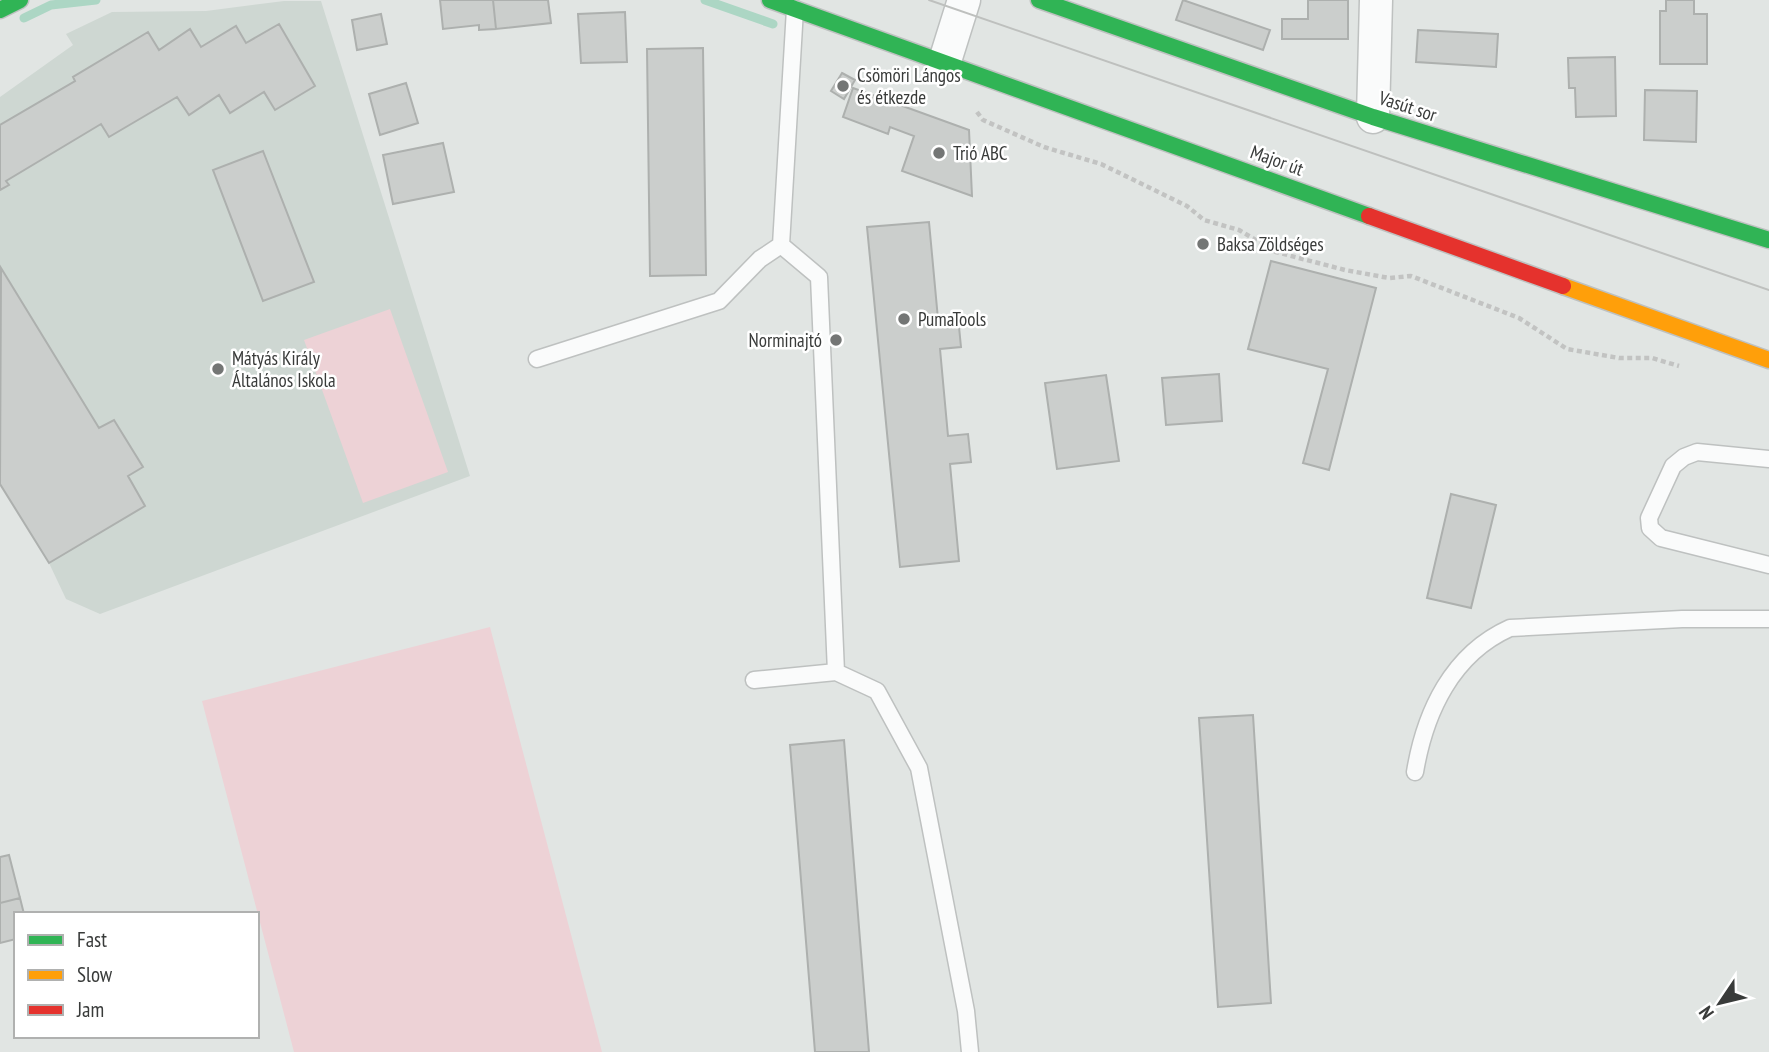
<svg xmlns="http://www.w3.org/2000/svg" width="1769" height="1052" font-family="'PT Sans Narrow',sans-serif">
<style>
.built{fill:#ced7d2}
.green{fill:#edd2d6}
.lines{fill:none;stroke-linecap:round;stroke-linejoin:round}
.stream{stroke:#acd6c4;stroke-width:9}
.building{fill:#cbcecc;stroke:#adb0ae;stroke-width:2}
.lane-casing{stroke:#bec1c0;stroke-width:19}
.street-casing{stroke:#bec1c0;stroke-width:35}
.fast-casing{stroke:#bec1c0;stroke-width:19}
.slow-casing{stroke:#bec1c0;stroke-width:19}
.jam-casing{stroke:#bec1c0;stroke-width:19}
.path{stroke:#c2c3c2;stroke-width:4.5;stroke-dasharray:5 3.5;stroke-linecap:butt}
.lane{stroke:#fafbfb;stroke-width:16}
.street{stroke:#fafbfb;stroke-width:32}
.fast{stroke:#30b455;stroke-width:16}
.slow{stroke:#ff9f0a;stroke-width:16}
.jam{stroke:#e5322d;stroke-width:16}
.tram{stroke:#bec0be;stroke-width:2}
.poi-dot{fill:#747675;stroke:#fff;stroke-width:2.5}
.labels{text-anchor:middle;stroke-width:5;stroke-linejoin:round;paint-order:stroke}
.poi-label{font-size:19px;fill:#393b3a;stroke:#fff;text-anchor:start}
.street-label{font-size:19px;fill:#393b3a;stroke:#fff}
</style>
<rect width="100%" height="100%" fill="#e1e5e3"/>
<path class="built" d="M284,1h37l149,475 -370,138 -34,-15 -17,-36 -49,-79v-387l73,-52 -7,-11 46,-22 94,-1z"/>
<path class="green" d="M390,309l58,163 -85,31 -59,-163z
M490,627l112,425h-308l-92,-351z"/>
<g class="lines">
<path class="stream" d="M705,0l68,24
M24,18l27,-13 45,-5"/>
</g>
<path class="building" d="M440,0h53l3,29 -17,1v-5l-36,4z
M493,0h55l3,23 -55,6z
M1183,0l87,30 -7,20 -87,-30z
M1308,0h40v39h-66v-20h26z
M1666,0h28v14h13v50h-47v-53h6z
M625,12l2,50 -46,1 -3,-49z
M381,14l6,30 -30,6 -5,-30z
M279,24l36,62 -40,24 -11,-18 -34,21 -11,-18 -30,20 -12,-18 -68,40 -8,-13 -95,57 3,4 -9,5v-65l75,-44 -2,-4 75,-45 11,18 31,-21 11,18 35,-21 10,17z
M1418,30l80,4 -2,33 -80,-5z
M703,48l3,227 -56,1 -3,-227z
M1615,57l1,59 -40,1 -1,-29h-6l-1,-30z
M842,73l13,7 -11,19 -13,-8z
M406,83l12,40 -38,12 -11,-41z
M853,88l116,42 3,66 -70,-25 12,-35 -24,-9 -2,7 -45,-17z
M1645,90l52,1 -1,51 -52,-2z
M443,143l11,49 -61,12 -10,-49z
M263,151l51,131 -51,19 -50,-131z
M929,222l9,97 20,-2 3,30 -21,2 8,87 20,-2 3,28 -21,2 9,97 -59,6 -33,-340z
M1271,261l105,27 -47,182 -26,-7 25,-94 -80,-20z
M1,268l98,160 15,-8 29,47 -15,9 17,30 -96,57 -49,-79z
M1219,374l3,47 -56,4 -4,-47z
M1106,375l13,86 -62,8 -12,-86z
M1451,494l45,11 -25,103 -44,-10z
M1253,715l18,288 -53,4 -19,-289z
M844,740l25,312h-54l-25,-307z
M9,855l11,43 -20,5v-46z
M20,898l4,16h-8v25l-16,4v-40z"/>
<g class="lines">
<g class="lane-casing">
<path id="lane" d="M795,9l-14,236 38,32 17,395 41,19 42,77 47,243 4,41
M537,359l182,-58 41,-42 21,-14
M1769,459l-72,-7 -13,5 -11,9 -24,52 1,10 11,10 108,27
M754,680l82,-8
M1415,772c10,-60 37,-118 95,-144l172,-9h87"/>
</g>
<g class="street-casing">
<path id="street" d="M944,64l20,-64
M1373,117l3,-117"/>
</g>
<g class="fast-casing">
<path id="fast" d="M770,0l599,216
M1039,0l334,117 396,123
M0,10l20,-10"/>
</g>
<g class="slow-casing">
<path id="slow" d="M1563,286l206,74"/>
</g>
<g class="jam-casing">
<path id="jam" d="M1369,216l194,70"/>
</g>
<path class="path" d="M977,112l6,8 61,27 57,17 86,42 17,14 35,10 37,22 69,18 44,8 22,-2 108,42 48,31 52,9h33l27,8"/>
<use href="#lane" class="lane"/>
<use href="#street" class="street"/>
<use href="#fast" class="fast"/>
<use href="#slow" class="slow"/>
<use href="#jam" class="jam"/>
<path class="tram" d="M929,0l840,290"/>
</g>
<g class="poi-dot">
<circle cx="843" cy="86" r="7"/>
<circle cx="939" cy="153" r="7"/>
<circle cx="1203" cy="244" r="7"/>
<circle cx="904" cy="319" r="7"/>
<circle cx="836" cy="340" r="7"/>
<circle cx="218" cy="369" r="7"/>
</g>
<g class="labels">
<g class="poi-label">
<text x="857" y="82">Csömöri Lángos<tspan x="857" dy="22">és étkezde</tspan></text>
<text x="953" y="160">Trió ABC</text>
<text x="1217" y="251">Baksa Zöldséges</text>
<text x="918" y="326">PumaTools</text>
<text x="822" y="347" text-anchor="end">Norminajtó</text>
<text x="232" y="365">Mátyás Király<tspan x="232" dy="22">Általános Iskola</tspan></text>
</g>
<g class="street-label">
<text transform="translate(1408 106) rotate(18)" y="7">Vasút sor</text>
<text transform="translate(1277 160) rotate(20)" y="7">Major út</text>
</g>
</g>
<rect x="14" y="912" width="245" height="126" fill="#ffffff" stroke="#b0b1b0" stroke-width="2"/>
<rect x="28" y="935" width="35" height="10" fill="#30b455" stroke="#b0b1b0" stroke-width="2"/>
<text x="77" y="947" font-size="21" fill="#393b3a">Fast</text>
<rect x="28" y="970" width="35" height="10" fill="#ff9f0a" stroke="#b0b1b0" stroke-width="2"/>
<text x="77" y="982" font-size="21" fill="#393b3a">Slow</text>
<rect x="28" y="1005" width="35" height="10" fill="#e5322d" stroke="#b0b1b0" stroke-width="2"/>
<text x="77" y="1017" font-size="21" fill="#393b3a">Jam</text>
<g transform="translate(1720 1003) rotate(235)" stroke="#ffffff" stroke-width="5" paint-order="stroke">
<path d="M0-5L12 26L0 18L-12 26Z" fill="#393b3a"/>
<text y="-10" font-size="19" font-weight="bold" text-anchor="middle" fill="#393b3a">N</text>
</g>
</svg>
